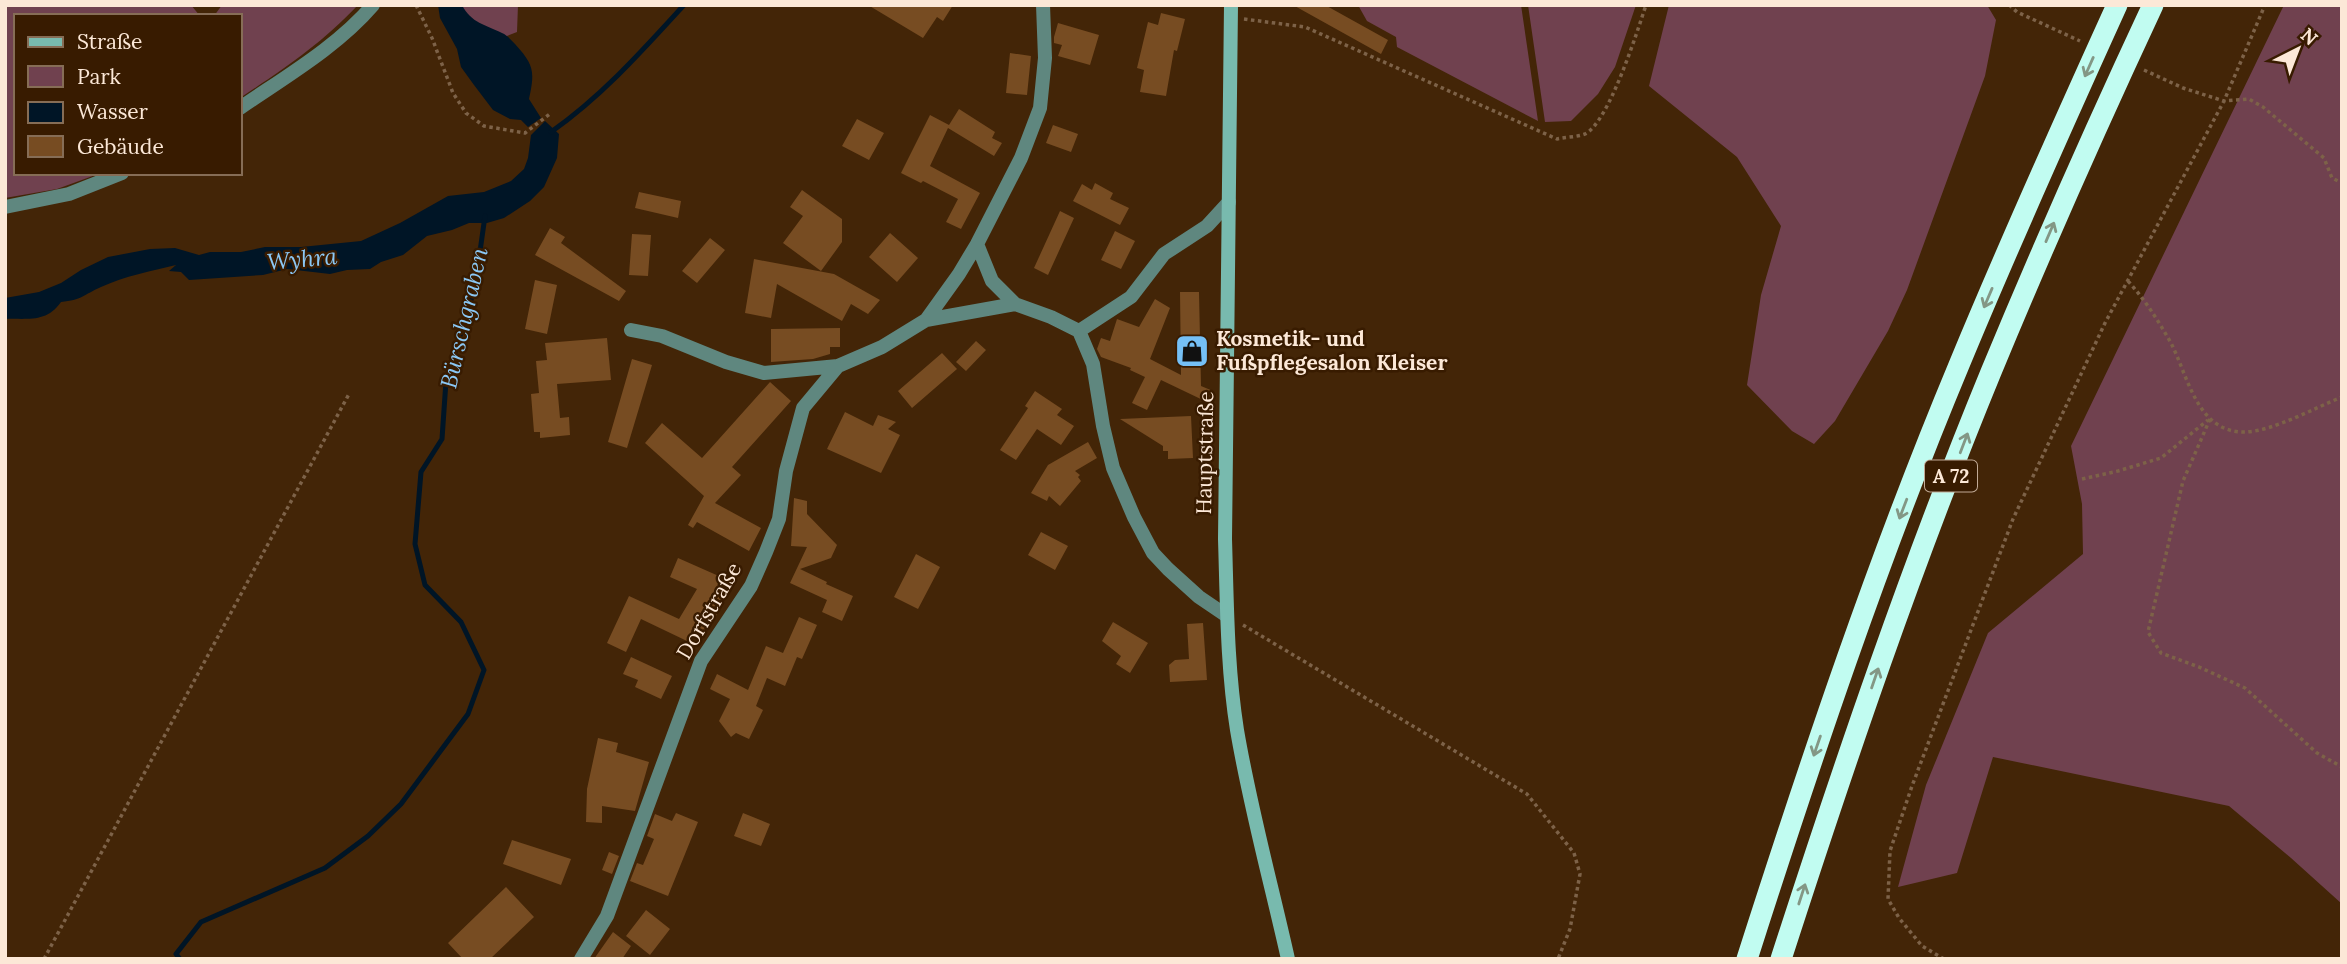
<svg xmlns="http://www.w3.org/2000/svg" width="2347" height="964" font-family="Lora,serif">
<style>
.green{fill:#70414f}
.water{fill:#001526}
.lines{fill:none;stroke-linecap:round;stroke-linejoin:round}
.stream{stroke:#001526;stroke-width:5}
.building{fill:#774c22}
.path{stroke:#7d6248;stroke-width:3.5;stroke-dasharray:3.5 3.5;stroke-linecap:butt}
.minor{stroke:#5f877f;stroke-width:14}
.secondary{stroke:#78baae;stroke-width:14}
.motorway{stroke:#c1fcf1;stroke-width:21}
.oneway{stroke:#839785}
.labels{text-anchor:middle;stroke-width:5;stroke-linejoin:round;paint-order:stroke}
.shield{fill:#381b00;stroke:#c1aa96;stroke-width:2}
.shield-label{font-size:19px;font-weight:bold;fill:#fce8d7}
.poi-label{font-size:21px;font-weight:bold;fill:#fce8d7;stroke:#381b00;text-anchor:start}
.street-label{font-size:21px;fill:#fce8d7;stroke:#381b00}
.water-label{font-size:23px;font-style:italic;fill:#8bc8f5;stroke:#381b00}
</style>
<rect width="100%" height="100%" fill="#432507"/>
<path class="green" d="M5,5h186l9,11h-184v157h85l-44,16 -52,9z
M222,5h136c-38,40 -73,63 -118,93v-82h-26z
M454,5h64l-1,27 -20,8z
M1358,5h163l17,116 -141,-74 -1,-10 -29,-16z
M1528,5h108l-21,62 -17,27 -27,27 -26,1z
M1669,5h318l9,15 -11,56 -78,214 -19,41 -53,90 -21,23 -22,-13 -45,-46 14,-90 20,-69 -44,-69 -88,-71z
M2284,5h58v899l-51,-46 -62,-52 -236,-49 -36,116 -59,14 28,-102 62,-152 95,-79 -1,-50 -11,-58z"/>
<path class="water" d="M438,5h24c9,18 24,20 40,28 5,2 9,7 13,11 19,21 20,27 14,55l12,19 -13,9 -7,-7 -11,-1 -17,-9 -19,-25 -13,-18 -4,-18 -17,-31z
M545,121l14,13 -2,24 -13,29 -14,14 -26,17 -17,5h-18l-17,7 -25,6 -24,19 -22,7 -11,7 -23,1 -17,4 -43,-5 -24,6 -74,5 -8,-8 -12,-1 7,-6c-25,6 -51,11 -75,22 -18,8 -19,13 -40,15 -15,21 -32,16 -56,17v-21l34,-6 22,-9 20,-13 27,-13 42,-8 25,-1 24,7 11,-3h31l24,-5h36l60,-6 39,-18 48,-27 36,-4 27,-11 13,-12 4,-11 3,-23z"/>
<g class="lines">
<path class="stream" d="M551,132c51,-36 91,-81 133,-127
M180,959l-4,-5 25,-32 124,-54 43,-32 33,-32 67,-90 16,-44 -23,-48 -36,-37 -10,-41 6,-72 21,-33 4,-58 29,-94 10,-71"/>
</g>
<path class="building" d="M868,5h85l-10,16 -6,-4 -14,21z
M1293,5h32l63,35 -7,14z
M1161,13l24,6 -8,32 -3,-1 -8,46 -26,-4 4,-22 -7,-2 11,-46 10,3z
M1058,23l41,12 -9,30 -32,-9 4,-11 -8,-2v-6z
M1010,53l21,3 -4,39 -21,-2z
M959,109l36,23 -3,6 10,5 -8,13 -46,-28 -18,38 50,27 -19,36 -15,-7 12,-23 -35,-18 -2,2 -20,-10 29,-58 19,10z
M857,119l27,14 -15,27 -27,-14z
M1053,125l25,9 -7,18 -25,-9z
M1095,183l18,10 -3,6 19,9 -9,17 -47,-24 9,-17 10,6z
M802,190l40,29v23l-21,29 -38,-28 20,-27 -13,-9z
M639,192l42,9 -3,17 -43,-10z
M1060,211l14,7 -26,57 -14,-7z
M550,228l15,9 -4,6 65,48 -7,10 -84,-46z
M1115,231l20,10 -14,28 -20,-9z
M890,233l28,25 -21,24 -28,-25z
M632,234l19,1 -3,41 -19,-1z
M710,238l15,12 -28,33 -15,-12z
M754,259l80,15 46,26 -12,14 -17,-10 -9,17 -65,-37 -6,34 -26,-5z
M535,280l22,5 -10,49 -22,-5z
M1180,292h19l2,94 12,5 -6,11 -46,-22 -14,30 -15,-7 13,-26 -15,-7 1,-2 -30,-11 -4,-8 4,-11 9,3 7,-22 22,8 16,-28 15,9 -20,51 31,16z
M840,328v19h-10v7l-17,5 -42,3v-33z
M607,338l4,42 -54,4 3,34 9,-1 1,18 -30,3v-6h-6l-3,-38 8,-1 -3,-32 11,-1 -2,-17z
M976,341l10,9 -20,21 -10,-9z
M942,353l15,16 -45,39 -14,-17z
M632,359l20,6 -25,83 -19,-6z
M770,382l21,19 -59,66 9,8 -26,28 46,25 -12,23 -52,-29 -4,6 -5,-3 16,-29 -59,-53 17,-20 40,35z
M1035,391l27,18 -5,6 17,11 -13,19 -24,-16 -21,31 -16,-10 28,-42 -3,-2z
M845,412l28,14 5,-11 18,7 -8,7 12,6 -19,38 -54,-24z
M1191,416l2,42 -25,1v-8h-5v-5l-43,-27z
M1088,442l9,16 -22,13 5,4 -2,2 3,4 -21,25 -11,-10 -2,5 -16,-8 17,-28z
M794,498l13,3v13l30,31 -6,13 -31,11 27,13 -1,2 27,12 -11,25 -20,-9 5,-12 -37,-17 17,-36 -16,-1z
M1041,532l27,14 -13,24 -27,-15z
M916,554l24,13 -22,42 -24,-12z
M678,558l52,23 -14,35 -12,18 -10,-7 -7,14 -46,-22 -15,33 -19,-9 22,-47 50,23 18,-30 -27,-12z
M799,617l18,8 -15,34 -5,-2 -12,29 -18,-8 -11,28 7,4 -14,29 -13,-6 -5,4 -12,-16 11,-22 -20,-10 7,-15 31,16 18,-44 17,7z
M1113,622l35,21 -18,30 -14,-9 5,-8 -19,-15z
M1203,623l4,57 -37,2 -1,-17 6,-5 14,-1 -2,-35z
M631,657l41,19 -11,23 -26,-12 3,-7 -15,-6z
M598,738l20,5 -2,9 33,10 -14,49 -33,-5v17l-16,-1 1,-33z
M676,813l22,9 -30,74 -38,-15 7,-18 6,2 11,-26 -7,-3 8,-22 17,7z
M743,813l27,11 -9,22 -27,-10z
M512,840l59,19 -10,26 -58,-21z
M609,852l10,4 -7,18 -10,-4z
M506,887l28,30 -44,42h-27l-15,-16z
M646,910l24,19 -20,26 -24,-19z
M613,932l18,14 -9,13h-28z"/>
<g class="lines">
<path class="path" d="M416,5l16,33 21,55 13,20 18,13 41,7 26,-20
M2009,5l8,7 63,29
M1244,19l61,8 252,112c9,-2 20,-2 28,-5 24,-12 52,-102 61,-129
M2144,70l39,18 41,13 25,-2 14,8 61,51 8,20 10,5
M2128,281c17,19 30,39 43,62 17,33 26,90 74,89 29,-1 69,-24 97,-35
M2210,419l-27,62 -35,151 13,21 38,14 46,21 72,65 25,14
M2082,479l36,-8 43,-13 47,-38
M1243,625l284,169 47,59 6,21 -10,55 -12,30
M44,959l305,-565
M1944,959l-22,-13 -23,-28 -11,-19 2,-48 22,-65 101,-267 92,-196 119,-222 41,-96"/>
<path class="minor" d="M240,108c45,-31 97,-61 133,-103
M5,207l64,-13 53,-21
M977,244l15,37 23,23
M926,320l89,-16 36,13 28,14 14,33 10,62 10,42 21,49 19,36 15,16 31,28 28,19
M631,330l31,6 64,26 38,11 74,-7 44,-19 44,-27 33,-46 18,-30 44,-86 19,-50 5,-50 -2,-53
M1079,331l52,-34 33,-43 43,-28 22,-24
M581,959l26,-43 94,-255 50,-75 15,-34 13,-33 7,-48 17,-63 35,-42"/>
<path class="secondary" d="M1231,5l-6,534c2,64 2,128 12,191 13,77 34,153 51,229"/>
<path class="motorway" d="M1747,959c64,-200 131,-400 212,-594 50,-121 104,-241 158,-360
M1781,959c64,-198 131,-395 210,-587 51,-123 105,-245 162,-367"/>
</g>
<defs><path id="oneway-shaft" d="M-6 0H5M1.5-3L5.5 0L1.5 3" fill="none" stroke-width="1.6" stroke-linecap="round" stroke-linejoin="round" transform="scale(1.75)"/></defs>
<g class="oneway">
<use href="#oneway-shaft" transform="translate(2089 67) rotate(114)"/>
<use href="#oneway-shaft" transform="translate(2050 232) rotate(-67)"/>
<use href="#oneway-shaft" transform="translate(1988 298) rotate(113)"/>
<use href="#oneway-shaft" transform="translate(1964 443) rotate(-69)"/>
<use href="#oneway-shaft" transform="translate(1903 509) rotate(111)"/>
<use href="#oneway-shaft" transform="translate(1875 678) rotate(-71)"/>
<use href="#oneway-shaft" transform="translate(1817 746) rotate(109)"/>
<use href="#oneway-shaft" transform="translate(1802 894) rotate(-72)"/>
</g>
<defs>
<g id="shop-square" transform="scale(1.75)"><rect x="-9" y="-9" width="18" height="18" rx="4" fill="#75c0f6" stroke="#381b00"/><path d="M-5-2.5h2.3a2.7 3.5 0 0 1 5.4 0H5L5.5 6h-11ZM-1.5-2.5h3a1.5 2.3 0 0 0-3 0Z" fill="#111"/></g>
</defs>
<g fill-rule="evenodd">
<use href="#shop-square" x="1192" y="351"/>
</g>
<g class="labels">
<rect class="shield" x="1925" y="460.5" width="52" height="31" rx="5"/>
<g class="shield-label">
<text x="1951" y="483">A 72</text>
</g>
<g class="poi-label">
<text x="1216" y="346">Kosmetik- und<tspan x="1216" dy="24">Fußpflegesalon Kleiser</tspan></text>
</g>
<g class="street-label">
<text transform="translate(1205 453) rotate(-89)" y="7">Hauptstraße</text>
<text transform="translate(709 611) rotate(-60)" y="7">Dorfstraße</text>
</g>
<g class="water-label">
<text transform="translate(302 259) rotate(-5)" y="8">Wyhra</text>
<text transform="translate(464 318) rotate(-77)" y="8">Bürschgraben</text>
</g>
</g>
<rect width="2347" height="964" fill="none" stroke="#fce8d7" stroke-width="14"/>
<rect x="14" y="14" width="228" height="161" fill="#381b00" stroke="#866d56" stroke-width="2"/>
<rect x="28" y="37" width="35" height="10" fill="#78baae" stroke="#866d56" stroke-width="2"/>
<text x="77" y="49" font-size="21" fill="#fce8d7">Straße</text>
<rect x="28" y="66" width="35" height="21" fill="#70414f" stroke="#866d56" stroke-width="2"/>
<text x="77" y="84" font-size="21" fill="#fce8d7">Park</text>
<rect x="28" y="102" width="35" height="21" fill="#001526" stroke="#866d56" stroke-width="2"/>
<text x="77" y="119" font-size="21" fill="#fce8d7">Wasser</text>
<rect x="28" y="136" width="35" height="21" fill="#774c22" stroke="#866d56" stroke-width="2"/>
<text x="77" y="154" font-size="21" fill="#fce8d7">Gebäude</text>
<g transform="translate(2298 49) rotate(42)" stroke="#381b00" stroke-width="5" paint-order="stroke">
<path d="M0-5L12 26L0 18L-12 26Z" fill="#fce8d7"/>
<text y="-10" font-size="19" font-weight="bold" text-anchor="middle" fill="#fce8d7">N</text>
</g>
</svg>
